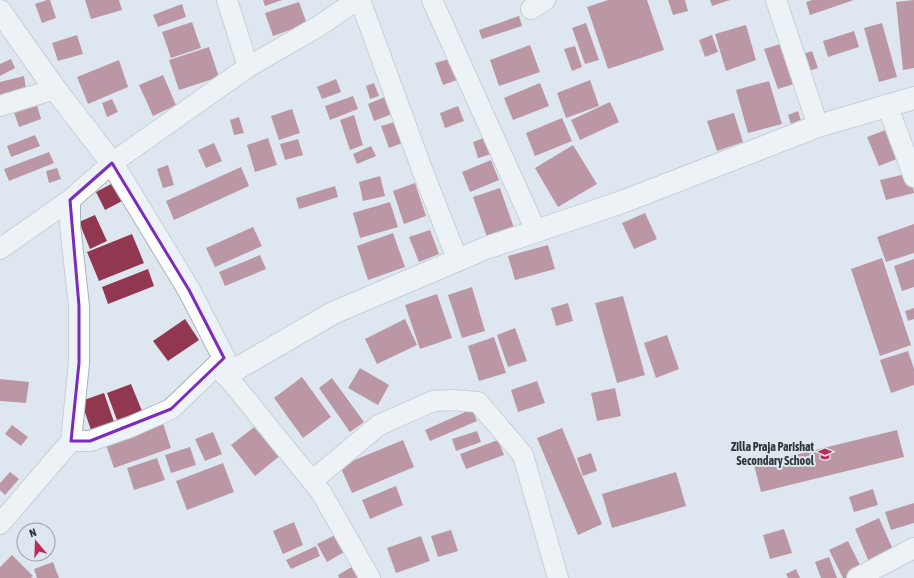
<svg xmlns="http://www.w3.org/2000/svg" width="914" height="578" font-family="'Asap Condensed',sans-serif">
<style>
.building{fill:#91374f}
.lines{fill:none;stroke-linecap:round;stroke-linejoin:round}
.minor-casing{stroke:#abb3ba;stroke-width:22}
.tertiary-casing{stroke:#abb3ba;stroke-width:24}
.minor{stroke:#fff;stroke-width:20}
.tertiary{stroke:#fff;stroke-width:22}
.marked{fill:none;stroke:#7b2cbf;stroke-width:3;stroke-linejoin:round}
.labels{text-anchor:middle;stroke-width:4;stroke-linejoin:round;paint-order:stroke}
.poi-label{font-size:12px;font-weight:bold;fill:#323639;stroke:#dee7ef;text-anchor:end}
</style>
<rect width="100%" height="100%" fill="#dee7ef"/>
<path class="building" d="M47,0h3l6,18 -14,5 -7,-19z
M85,0h34l3,10 -31,9z
M263,0h19l-17,6z
M608,0h39l17,50 -56,19 -21,-62z
M668,0h17l3,11 -15,4z
M710,0h20l-18,6z
M812,0h42l-44,15 -4,-13z
M914,0v68l-11,2 -7,-68z
M299,2l8,22 -34,12 -8,-23z
M182,4l4,13 -28,10 -5,-12z
M519,16l3,10 -40,13 -3,-9z
M192,22l9,26 -30,10 -9,-26z
M586,23l13,37 -14,4 -13,-36z
M882,23l15,54 -18,5 -15,-54z
M746,25l10,35 -30,11 -11,-37z
M854,31l5,16 -31,10 -5,-16z
M77,35l6,19 -25,7 -6,-18z
M712,35l6,17 -13,5 -6,-17z
M787,42l13,40 -22,7 -14,-40z
M530,45l10,27 -41,14 -9,-26z
M575,46l7,21 -10,4 -8,-22z
M209,47l10,30 -40,13 -10,-30z
M812,51l6,17 -15,5 -6,-17z
M11,59l4,9 -15,8v-12z
M449,59l8,21 -14,5 -8,-22z
M119,60l9,27 -40,17 -11,-27z
M163,75l13,30 -23,11 -14,-31z
M24,76l2,13 -26,8v-15z
M336,79l5,13 -19,7 -5,-12z
M590,80l9,26 -33,12 -9,-25z
M769,81l13,43 -34,9 -12,-43z
M374,83l5,13 -9,3 -4,-13z
M540,83l9,23 -36,14 -9,-22z
M390,95l7,17 -23,9 -6,-17z
M353,96l5,13 -28,11 -5,-14z
M112,99l6,13 -11,5 -5,-14z
M610,102l9,20 -39,18 -9,-20z
M37,105l4,14 -22,8 -5,-15z
M458,106l6,15 -19,7 -5,-15z
M292,109l8,24 -21,7 -8,-24z
M798,111l3,10 -10,3 -3,-9z
M734,113l9,29 -26,9 -10,-30z
M354,115l9,30 -13,5 -10,-30z
M239,117l5,16 -10,2 -4,-15z
M562,118l10,23 -37,15 -9,-23z
M398,121l7,21 -16,6 -8,-22z
M891,128l11,29 -23,9 -12,-29z
M35,135l5,11 -29,11 -4,-11z
M489,136l6,17 -17,5 -5,-16z
M268,138l9,27 -22,7 -8,-27z
M298,139l5,16 -18,5 -5,-16z
M214,143l8,18 -16,7 -8,-18z
M573,145l24,39 -39,23 -23,-39z
M371,146l5,10 -19,8 -4,-10z
M49,152l5,11 -45,18 -5,-12z
M491,160l8,20 -29,12 -8,-20z
M168,165l6,20 -11,3 -6,-19z
M241,167l8,19 -75,34 -8,-19z
M57,168l4,11 -12,4 -3,-12z
M910,173l4,20 -28,7 -6,-20z
M380,176l5,20 -22,5 -4,-19z
M115,182l9,18 -19,10 -9,-18z
M415,183l11,33 -22,8 -11,-33z
M335,186l3,11 -39,12 -3,-11z
M500,188l14,40 -27,9 -14,-40z
M390,202l8,25 -38,11 -7,-25z
M645,213l12,26 -23,10 -12,-26z
M95,215l12,26 -17,8 -11,-27z
M914,224v29l-28,9 -9,-25z
M253,227l9,19 -47,21 -9,-19z
M430,230l9,24 -20,8 -10,-25z
M393,233l12,34 -37,13 -11,-34z
M132,234l12,29 -45,18 -12,-29z
M548,245l7,24 -40,11 -7,-24z
M260,255l6,14 -41,17 -6,-14z
M882,258l29,87 -31,11 -29,-87z
M914,259v28l-12,4 -8,-25z
M148,269l6,17 -46,18 -6,-17z
M472,287l13,44 -23,7 -14,-43z
M437,294l15,44 -32,11 -15,-44z
M623,296l22,79 -28,8 -22,-80z
M568,303l5,18 -17,5 -5,-18z
M914,308v11l-6,2 -3,-10z
M185,319l14,21 -31,21 -15,-20z
M405,319l12,26 -40,19 -12,-25z
M515,328l12,33 -19,6 -11,-32z
M667,335l12,34 -23,9 -12,-35z
M494,337l12,36 -27,8 -11,-35z
M908,351l6,18v16l-23,8 -11,-33z
M360,368l29,17 -11,20 -30,-17z
M302,377l29,40 -28,21 -29,-40z
M332,378l32,44 -14,10 -31,-44z
M0,379l29,3 -3,21 -26,-2z
M537,381l8,22 -27,9 -7,-22z
M131,384l11,27 -25,9 -10,-27z
M615,388l6,28 -24,5 -6,-28z
M104,393l10,29 -23,8 -10,-29z
M472,409l5,12 -47,20 -5,-11z
M163,423l8,25 -57,20 -9,-26z
M12,425l16,12 -7,9 -16,-12z
M257,425l24,30 -26,21 -24,-31z
M562,428l40,96 -24,11 -41,-97z
M897,430l7,27 -143,35 -7,-27z
M477,431l4,11 -25,9 -4,-12z
M213,432l9,22 -17,7 -10,-22z
M403,440l11,27 -62,26 -12,-27z
M498,440l6,15 -38,14 -6,-15z
M190,447l6,18 -25,8 -6,-18z
M591,453l6,18 -14,5 -6,-18z
M157,458l8,22 -31,10 -7,-22z
M223,463l11,29 -47,18 -11,-29z
M10,472l9,7 -14,16 -5,-5v-7z
M676,472l10,34 -74,22 -10,-34z
M396,486l7,19 -33,14 -8,-19z
M873,489l5,16 -24,7 -5,-15z
M914,503v20l-23,7 -6,-18z
M879,518l15,34 -25,10 -14,-33z
M294,522l9,23 -20,9 -10,-23z
M784,529l8,24 -22,6 -7,-24z
M451,530l7,21 -20,6 -7,-21z
M337,534l9,17 -19,11 -10,-18z
M421,536l9,25 -34,12 -9,-25z
M848,541l15,30 -14,7h-6l-14,-28z
M316,546l4,10 -29,13 -5,-9z
M12,555l21,21 -2,2h-31v-11z
M829,557l8,21h-16l-6,-16z
M53,562l6,16h-22l-3,-9z
M355,565l5,13h-21l-1,-3z
M796,569l4,9h-12l-2,-4z"/>
<g class="lines">
<g class="minor-casing">
<path id="minor" d="M360,0l63,172 35,89
M432,0l104,231
M776,0l42,126
M531,9l14,-9
M248,67l71,-41 38,-26
M887,105l27,72
M0,106l55,-17
M0,249l70,-49
M226,375l95,117 49,86
M71,441h19l40,-14 41,-18 53,-51
M312,481l67,-56 54,-24 20,-1 25,2 45,53 35,123
M0,524l71,-83 8,-78v-57l-9,-81v-25l42,-37 136,-96 -21,-67
M857,578l57,-30"/>
</g>
<g class="tertiary-casing">
<path id="tertiary" d="M0,11l55,78 57,74 77,127 35,68 2,17 107,-62 153,-65 136,-46 196,-76 96,-28"/>
</g>
<use href="#minor" class="minor"/>
<use href="#tertiary" class="tertiary"/>
</g>
<path d="M0 0H914V578H0ZM112,163l77,127 35,68 -53,51 -81,32h-19l8,-78v-57l-9,-106z" fill="#dee7ef" fill-opacity=".55" fill-rule="evenodd"/>
<path class="marked" d="M112,163l77,127 35,68 -53,51 -81,32h-19l8,-78v-57l-9,-106z"/>
<defs>
<g id="school-bare" transform="scale(1.08)"><path d="M0-5L7-2L0 1L-7-2ZM-4 1L0 2.5L4 1V4Q0 6-4 4Z" fill="#ba2b59" stroke="#dee7ef" stroke-width="2.5" paint-order="stroke"/></g>
</defs>
<g fill-rule="evenodd">
<use href="#school-bare" x="825" y="454"/>
</g>
<g class="labels">
<g class="poi-label">
<text x="814" y="451">Zilla Praja Parishat<tspan x="814" dy="14">Secondary School</tspan></text>
</g>
</g>
<g transform="translate(36 542) rotate(341)"><circle r="19" fill="#dee7ef" stroke="#99a0a6"/>
<path d="M0-3L7 15L0 10L-7 15Z" fill="#ba2b59"/>
<text y="-6" font-size="11" font-weight="bold" text-anchor="middle" fill="#323639">N</text>
</g>
</svg>
